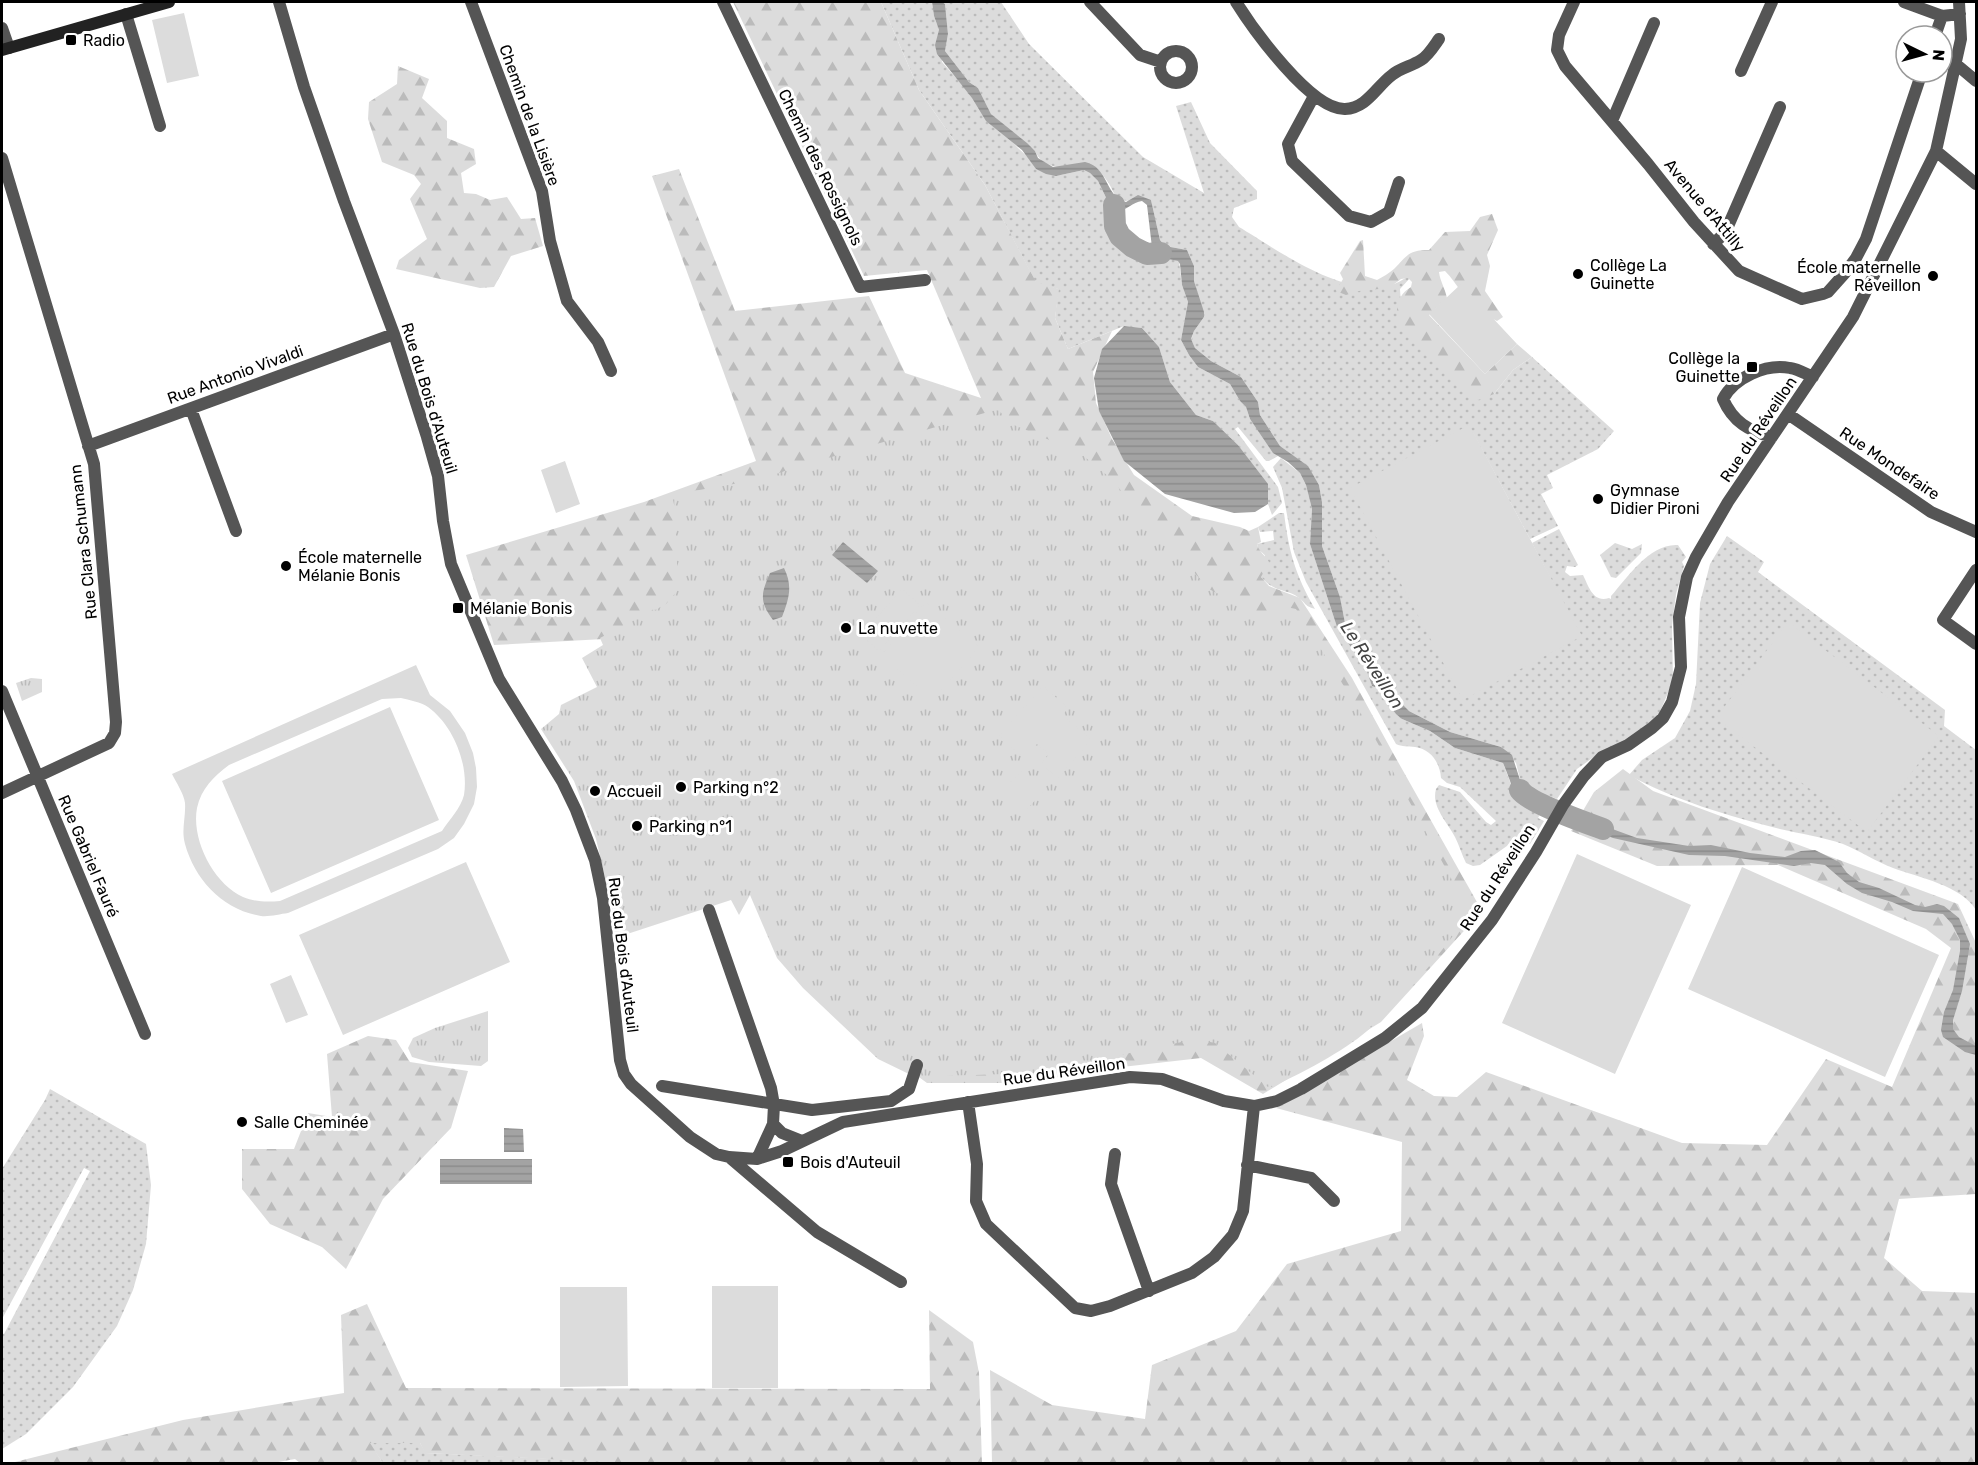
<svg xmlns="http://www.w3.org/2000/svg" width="1978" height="1465" font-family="Rubik,sans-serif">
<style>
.grass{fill:url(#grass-dots)}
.forest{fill:url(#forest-firs)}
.park{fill:url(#park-tufts)}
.pitch{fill:#dcdcdc;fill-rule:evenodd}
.water{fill:url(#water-rules)}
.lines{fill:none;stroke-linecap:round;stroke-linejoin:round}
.river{stroke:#a3a3a3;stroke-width:22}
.street{stroke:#555;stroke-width:12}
.secondary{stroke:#222;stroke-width:12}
.poi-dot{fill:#000;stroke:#fff;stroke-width:2}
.labels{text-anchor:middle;stroke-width:6;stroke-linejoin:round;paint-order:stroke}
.poi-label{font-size:16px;fill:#000;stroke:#fff;text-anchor:start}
.street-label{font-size:16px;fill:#000;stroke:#fff}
.water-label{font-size:18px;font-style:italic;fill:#444;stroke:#fff}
</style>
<defs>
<pattern id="grass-dots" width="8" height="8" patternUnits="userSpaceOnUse" patternTransform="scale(1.5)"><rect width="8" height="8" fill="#dcdcdc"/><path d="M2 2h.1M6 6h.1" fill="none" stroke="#bbb" stroke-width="1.8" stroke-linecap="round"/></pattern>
<pattern id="forest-firs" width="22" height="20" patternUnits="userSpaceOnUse" patternTransform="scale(1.5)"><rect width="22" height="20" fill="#dcdcdc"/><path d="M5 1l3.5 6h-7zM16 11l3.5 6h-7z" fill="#bbb"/></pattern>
<pattern id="park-tufts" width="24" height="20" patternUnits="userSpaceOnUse" patternTransform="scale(1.5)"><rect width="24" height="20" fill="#dcdcdc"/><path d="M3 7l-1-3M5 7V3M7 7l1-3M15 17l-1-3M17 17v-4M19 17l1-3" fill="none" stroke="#bbb"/></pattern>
<pattern id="water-rules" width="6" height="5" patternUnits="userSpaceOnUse" patternTransform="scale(1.5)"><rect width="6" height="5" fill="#a3a3a3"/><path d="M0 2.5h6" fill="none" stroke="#8b8b8b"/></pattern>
</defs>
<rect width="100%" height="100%" fill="#fff"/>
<path class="grass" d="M881,2h51l2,14 5,14 3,32 76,86 14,13 4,8 20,7 28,-6 6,3 8,8 14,29v19l4,9 6,6 20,12 20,1 17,4 3,24 6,17 -7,38 8,15 9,12 32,17 10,17 6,6 4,12 28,37 -9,5h-3l-28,-34 -3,2 43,58 4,16 -10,12 -4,-11 -1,-20 -29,-39 -25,-24 -17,-6 -26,-33 -11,-35 -17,-19 -18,-2 -56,23 -13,-31 3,-29 -22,-6 -51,-98 -66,-95z
M942,2h59l28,42 114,113 61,36 -28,-87 15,-4 19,41 47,48v8l-23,9 -2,9 7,10c41,24 123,86 169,49l2,2 -10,11 2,30 92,75 19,-24 19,-13 82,74 -16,18 -51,26 6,13 -12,6 17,32 -28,13 -61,-114 112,211 -49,-93 27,-14 19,36 -3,2 -8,-1 -2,6 5,4 13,-1c6,12 10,28 26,23l2,1v-3c16,-18 39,-53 67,-51l8,12 -4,5 2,4 -8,28 -4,32 1,55 -14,33 -14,14 -19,12 -25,12 -24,17 -20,30 -8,-3 -2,5 -21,-12 -5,-6 -5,-20 -15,-16 -51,-15 -41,-21 -8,-7 -11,-19 -7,-5 -9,-25 -29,-32 -5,-26 -18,-51v-44l-3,-17 -11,-18 -28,-21 -20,-31 -2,-13 -17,-25 -30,-16 -16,-13 -4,-8 3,-9 10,-14 -10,-36v-15l-7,-16 -22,-4 -5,-6 -9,-40c-50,4 -26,-4 -54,-31 -20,-1 -53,4 -62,-18l-44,-37 -13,-26 -9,-6 -24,-31 3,-17 -3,-30z
M1281,458l19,15 6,12 6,24 -2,35 27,83 29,42 6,17 6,2 24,31 28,12 25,17 48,15c12,30 8,34 38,49l-3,6 6,3 -14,23 -16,-3 -34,24 -7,1 -7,-3c-4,-8 -7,-18 -11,-26 -8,-16 -24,-30 -19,-48l3,-4 21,7 26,30 5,3 5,-4 -36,-34 -13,-4 -6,-5c-1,-15 -10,-29 -26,-31 -7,-1 -13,0 -19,-3l-90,-162 -12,-30 -12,-64 -9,-21z
M1279,513h5c5,39 11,61 31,96 -12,-4 -8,-5 -16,-11 -13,-10 -23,-4 -38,-21l4,-22 -6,-5 -2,-6 17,-4 -1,-9 -13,1 -2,-5z
M1727,536l37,26 -6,10 187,138 -1,16 32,24v160c-14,-24 -58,-33 -83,-42 -18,-7 -33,-17 -50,-24 -20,-7 -42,-10 -63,-15 -51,-13 -104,-28 -151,-54l13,-15 33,-22 15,-27 6,-27 4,-81 10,-39z
M1615,543l17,6 10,-5 -1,9 -25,25 -5,-1 -11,-22z
M50,1089l96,55 5,41 -5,59 -13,46 -16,36 -44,61 -47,47 -24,15v-116l2,1 86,-163 -6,-3 -82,151v-150l43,-69z
M369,1443h51l6,10 223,10h-266z"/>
<path class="forest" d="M733,2h148l38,88 66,95 51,97 23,7 -4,29 13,31 44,-18 -19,41 3,31 16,36 22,36 58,41 48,11 9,4 9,-4 3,15 -4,2c2,8 8,11 12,18l-8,15 8,9 31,12 52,80 41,75 89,158 -101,111 -118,72 -62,-36 -79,9 -101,16h-94l-56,-41 -173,-434 -76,30 -128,7 -28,-90 178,-53 112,-41 -104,-285 27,-7 56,142 134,-15 36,77 76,25 -54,-128 -63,6z
M398,66l31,13 -7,19 25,23v17l27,11 2,15 -15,9 3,20 12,1 14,6 17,-3 14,22 14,-1 8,28 -32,10 -17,31 -14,1 -84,-19 3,-9 28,-21 -17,-40 11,-15 -7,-9 -32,-13 -14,-43 1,-17 28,-18z
M1492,214l6,16 -11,25 3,11 -5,25 18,26 -6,4c-5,-3 -12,-5 -17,-9 -15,-10 -22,-28 -35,-41l-6,1c1,9 6,16 8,26l-18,17 56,59 32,-30 15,13 -19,13 -19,24 -16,6c-23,-14 -38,-36 -56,-55 -6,-6 -16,-10 -21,-19 -8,-14 -4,-31 10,-39l1,-5 -4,-4 -7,1 -12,9 -30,3 -13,4 -10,-4 7,-12 -3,-6 20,-32 3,-1 2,36 12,4c6,-3 12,-7 17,-11 13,-13 14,-19 35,-19l16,-18 25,-1 10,-14z
M1623,769l30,22 305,113 18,39v251l-77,5 -15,59 38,33 54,2v170h-984l-2,-93 62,35 93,14 7,-54 84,-34 51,-67 114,-33 1,-89 -126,-34 146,-85 2,13 -17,44 27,16 23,1 29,-25 196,71 85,2 59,-86 66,28 59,-139 -25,-19 -148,-64 -121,1 -86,-35 23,-39z
M368,1036l28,4 14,22 58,9 -17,57 -68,71 -37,70 -24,-22 -52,-23 -28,-35v-40h52l14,-36 24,4 -5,-63z
M367,1304l39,84 524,1 -1,-79 44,32 6,31 3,90 -333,1 -224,-11 -5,-10h-50l13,20h-83l-5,-4 -28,5 -256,-1 172,-43 161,-27 -3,-78z"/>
<path class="park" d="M995,410l5,1 7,11 73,31 28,23 101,113 23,12 13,13 28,9 9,-17 14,3 69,111 105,193c-31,42 -63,84 -103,118 -23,20 -68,44 -96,56h-3l-53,-44 -19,-4 -161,34 -117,4 -7,-2 -33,-16 -75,-71 -26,-30 -27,-63 -11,20 -8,-15 -116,38 -1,-22 -18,-77 -22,-58 -33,-52 18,-15 2,-9 36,-18 -15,-29 21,-13 -3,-7 54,-29 1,1 11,-6 12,-14 -3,-81 -3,-14c40,-8 83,-12 121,-27z
M31,678l11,1v13l-20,9 -6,-18z
M488,1011v50l-7,5 -52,-4 -17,-5 -4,-9 5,-10 22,-10z"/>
<path class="pitch" d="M184,13l15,63 -32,7 -15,-63z
M1461,284l56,60 -32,30 -56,-60z
M1469,425l113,211 -119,64 -113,-212z
M565,461l15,43 -24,9 -15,-43z
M902,589l18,16 -41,46 -18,-16z
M926,602l53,45 -46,53 -52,-45z
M1788,622l151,114 -72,96 -151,-114z
M416,665l14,30 20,16 15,22 8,20 3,15 1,19 -3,17 -10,20 -10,14 -16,11 -150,64c-8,1 -19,4 -27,3 -38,-6 -66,-36 -76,-72 -4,-14 1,-27 0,-41 -1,-9 -9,-21 -13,-29zM401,698c8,2 20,4 27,9 25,18 41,57 36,88 -3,13 -15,25 -22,36l-162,70c-13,1 -25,1 -37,-4 -29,-13 -52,-57 -46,-89 4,-19 17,-32 32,-43l153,-66z
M1043,686l25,22 -5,7 28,25 -33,38 -17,-14 8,-10 -12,-10 -13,14 -25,-22z
M390,707l49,113 -168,73 -49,-112z
M1022,771l21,21 -16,17 -22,-22z
M1577,854l114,51 -76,169 -113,-51z
M466,862l44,100 -167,73 -44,-100z
M1742,867l197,88 -54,122 -197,-88z
M291,975l17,40 -22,8 -16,-39z
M712,1286h66v102h-66z
M560,1287h67l1,99 -68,1z"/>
<path class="water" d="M932,2h10l3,2 3,30 -3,17 24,31 9,6 13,26 36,29 8,8 3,7 15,9 32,-5c24,5 20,35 41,40l12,-7 13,5 9,40 5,6 22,4 7,16v15l10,31v5l-10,14 -3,8 4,9 16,13 30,16 17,25 2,13 20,31 28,20 11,19 3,17v44l18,51 5,26 29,33 9,24 7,5 11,18 8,8 41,21 51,15 11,8 9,28 5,6 21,12 -6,11c-31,-15 -25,-19 -38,-49l-48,-15 -25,-17 -28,-12 -6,-5 -18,-26 -6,-2 -6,-17 -29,-42 -27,-83 2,-35 -6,-24 -6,-12 -12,-11 -15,-9 -23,-34 -4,-12 -6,-6 -10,-17 -32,-17 -9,-12 -8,-15 7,-38 -6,-17 -2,-21 -2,-3 -25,-5 -6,-51 -5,-4c-11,1 -17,13 -30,9l-14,-29 -8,-8 -6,-3 -28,6 -10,-2 -10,-5 -14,-19 -36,-29 -14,-23 -35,-44 -2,-9 4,-15 -5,-14z
M1124,326l18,2 17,19 11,35 26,33 17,6 25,24 30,39v20l-13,8 -21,1 -69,-19 -41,-33 -25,-50 -5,-33 8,-29z
M843,542l35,29 -11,12 -35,-28z
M784,568c9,18 5,31 -2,49l-9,3c-14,-19 -12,-26 -3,-47z
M1578,813l7,6 52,19 52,8 22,-1 39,8 35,4 16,-6 14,-1 24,12 8,11 12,9 20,6 36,17 10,2 12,-3 7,2 15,12 11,26 -8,47 -9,29v9l6,8 17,9v9l-11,-3 -22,-15 -2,-7 3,-18 9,-22 7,-39v-11l-8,-16 -9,-10 -30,-3 -21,-9 -30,-9 -15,-9 -22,-19 -14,-2 -17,3 -69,-10 -36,-1 -76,-17 -40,-15z
M504,1128l19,1 1,23h-20z
M440,1159h92v25h-92z"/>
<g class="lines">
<path class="river" d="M1114,205l1,21 5,10 13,11 14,7 14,-1
M1520,790c9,13 67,33 83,39"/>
<path class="street" d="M279,2l25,85 40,114 50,133 33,103 11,39 5,45 8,43 48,115 63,102 14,29 19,50 8,38 17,162 4,14 7,10 59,53 26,17 13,3 28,2 25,-8 61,-29 287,-45 32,2 62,22 30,5 23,-5 24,-12 84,-51 37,-30 70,-88 44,-68 27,-47 21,-29 18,-19 26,-12 24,-17 11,-10 9,-16 9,-35 -2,-50 8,-40 9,-20 32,-55 125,-185 83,-166 25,-112 -2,-37
M471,2l71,189 8,50 17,60 31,41 13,29
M723,2l137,285 65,-7
M1090,2l50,53 21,7
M1236,2c17,27 75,108 109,107 22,-1 31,-22 47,-34 8,-7 20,-9 29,-15 7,-4 13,-14 18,-21
M1574,2l-15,33 -2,15 8,16 83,98 46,58 45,49 63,28 21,-5 5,-2 17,-19 11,-15 10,-19 56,-167
M1904,2l38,14 18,-2
M126,14l34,112
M2,28l7,20
M1935,36l7,-20
M1160 67a16 16 0 1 1 32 0a16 16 0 1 1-32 0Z
M1957,65l19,16
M1741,71l31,-69
M1314,96l-26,48 4,17 57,55 22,6 18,-10 10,-30
M1612,121l42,-98
M1936,151l40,33
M2,158l92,306 22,258 -1,11 -6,10 -107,50
M1713,244l12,-11 55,-126
M191,409l45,122
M1788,414l143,98 45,20
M1772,437c-23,-6 -39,-15 -49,-38 11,-21 43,-36 67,-31 8,1 16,6 23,9
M88,446l306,-112
M1976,570l-33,50 33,24
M2,691l143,343
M709,910l62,178 3,17 -1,19 9,9 20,8
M662,1086l150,24 79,-9 18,-12 8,-24
M968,1102l9,62 -1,37 10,23 89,84 16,3 19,-5 82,-33 22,-16 19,-22 10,-24 11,-105
M1115,1154l-4,30 38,107
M729,1157l88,75 84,50
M757,1159l16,-35
M1247,1165l64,13 23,23"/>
<path class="secondary" d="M2,50l167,-48"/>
</g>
<g class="poi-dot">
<rect x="65" y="34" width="12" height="12" rx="3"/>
<circle cx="1578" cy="274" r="6"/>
<circle cx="1933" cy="276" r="6"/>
<rect x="1746" y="361" width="12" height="12" rx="3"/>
<circle cx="1598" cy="499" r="6"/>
<circle cx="286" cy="566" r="6"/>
<rect x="452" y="602" width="12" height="12" rx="3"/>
<circle cx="846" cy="628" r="6"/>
<circle cx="681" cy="787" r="6"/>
<circle cx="595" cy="791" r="6"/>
<circle cx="637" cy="826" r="6"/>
<circle cx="242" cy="1122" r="6"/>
<rect x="782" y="1156" width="12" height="12" rx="3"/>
</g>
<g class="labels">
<g class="poi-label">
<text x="83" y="46">Radio</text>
<text x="1590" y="271">Collège La<tspan x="1590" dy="18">Guinette</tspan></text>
<text x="1921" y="273" text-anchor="end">École maternelle<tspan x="1921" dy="18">Réveillon</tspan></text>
<text x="1740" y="364" text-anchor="end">Collège la<tspan x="1740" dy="18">Guinette</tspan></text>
<text x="1610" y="496">Gymnase<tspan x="1610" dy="18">Didier Pironi</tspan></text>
<text x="298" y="563">École maternelle<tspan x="298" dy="18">Mélanie Bonis</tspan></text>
<text x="470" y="614">Mélanie Bonis</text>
<text x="858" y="634">La nuvette</text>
<text x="693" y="793">Parking n°2</text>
<text x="607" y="797">Accueil</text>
<text x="649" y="832">Parking n°1</text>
<text x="254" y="1128">Salle Cheminée</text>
<text x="800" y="1168">Bois d'Auteuil</text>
</g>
<g class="street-label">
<text transform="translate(530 115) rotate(70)" y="6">Chemin de la Lisière</text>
<text transform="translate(821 167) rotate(64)" y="6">Chemin des Rossignols</text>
<text transform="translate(1705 205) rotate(50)" y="6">Avenue d'Attilly</text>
<text transform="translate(235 374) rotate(-20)" y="6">Rue Antonio Vivaldi</text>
<text transform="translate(430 398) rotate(73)" y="6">Rue du Bois d'Auteuil</text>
<text transform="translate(1758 429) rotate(-56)" y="6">Rue du Réveillon</text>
<text transform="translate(1890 463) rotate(34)" y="6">Rue Mondefaire</text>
<text transform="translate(83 542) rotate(-96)" y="6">Rue Clara Schumann</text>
<text transform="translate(89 856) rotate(67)" y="6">Rue Gabriel Fauré</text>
<text transform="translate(1497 877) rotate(-57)" y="6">Rue du Réveillon</text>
<text transform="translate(624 955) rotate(83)" y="6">Rue du Bois d'Auteuil</text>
<text transform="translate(1064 1071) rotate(-8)" y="6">Rue du Réveillon</text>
</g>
<g class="water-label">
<text transform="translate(1372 665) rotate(57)" y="6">Le Réveillon</text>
</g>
</g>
<rect width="1978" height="1465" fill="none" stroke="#000000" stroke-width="6"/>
<g transform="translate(1924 54) rotate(95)"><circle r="28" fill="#ffffff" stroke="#999999" stroke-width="1.5"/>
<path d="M0-4.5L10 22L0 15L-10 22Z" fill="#000000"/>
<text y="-9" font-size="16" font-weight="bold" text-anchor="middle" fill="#000000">N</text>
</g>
</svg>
